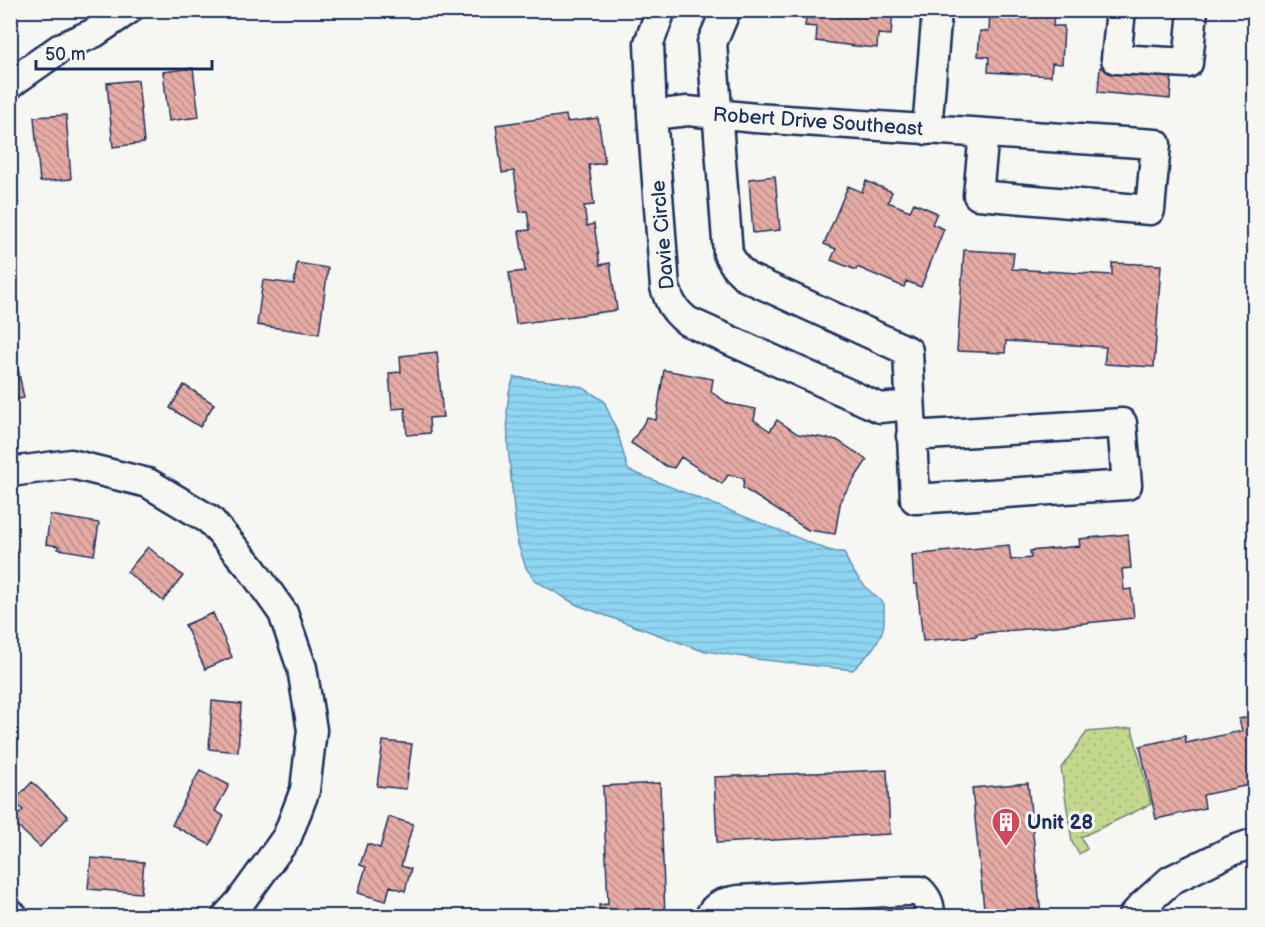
<svg xmlns="http://www.w3.org/2000/svg" width="1265" height="927" font-family="'Balsamiq Sans',sans-serif">
<style>
.park{fill:url(#park-dots);stroke:#6f8476;stroke-width:1.5}
.water{fill:url(#water-rules);stroke:#6193b6;stroke-width:1.5}
.building{fill:url(#building-back-hatch);stroke:#1b2f5e;stroke-width:1.5}
.lines{fill:none;stroke-linecap:round;stroke-linejoin:round}
.street-casing{stroke:#1b2f5e;stroke-width:33}
.street{stroke:#f6f6f2;stroke-width:28}
.labels{text-anchor:middle;stroke-width:6;stroke-linejoin:round;paint-order:stroke}
.street-label{font-size:20px;fill:#1b2f5e;stroke:#f6f6f2}
.poi-label{font-size:20px;font-weight:bold;fill:#1b2f5e;stroke:#f6f6f2;text-anchor:start}
</style>
<defs>
<pattern id="park-dots" width="8" height="8" patternUnits="userSpaceOnUse" patternTransform="scale(1.5)"><rect width="8" height="8" fill="#c3d88e"/><path d="M2 2h.1M6 6h.1" fill="none" stroke="#a7ba7d" stroke-width="1.8" stroke-linecap="round"/></pattern>
<pattern id="water-rules" width="6" height="5" patternUnits="userSpaceOnUse" patternTransform="scale(1.5)"><rect width="6" height="5" fill="#8fd6f1"/><path d="M0 2.5h6" fill="none" stroke="#7bb8d1"/></pattern>
<pattern id="building-back-hatch" width="6" height="6" patternUnits="userSpaceOnUse" patternTransform="scale(1.5)"><rect width="6" height="6" fill="#e6aba4"/><path d="M-1 5l2 2M0 0l6 6M5-1l2 2" fill="none" stroke="#ba8c89"/></pattern>
</defs>
<rect width="100%" height="100%" fill="#f6f6f2"/>
<filter id="ink" filterUnits="userSpaceOnUse"><feTurbulence type="fractalNoise" baseFrequency=".0167" numOctaves="2"/><feDisplacementMap in="SourceGraphic" scale="12" xChannelSelector="R" yChannelSelector="G"/><feConvolveMatrix kernelMatrix="1 2 1 2 8 2 1 2 1" color-interpolation-filters="sRGB"/></filter>
<g filter="url(#ink)">
<path class="park" d="M1132,728l19,76 -70,33 6,12 -8,5 -7,-12 -11,-74 26,-36z"/>
<path class="water" d="M514,377l44,5 24,5 22,14 14,33 10,36 200,80 9,2h7c7,22 23,37 40,52 0,6 0,14 0,20 -3,19 -18,33 -31,46l-97,-11 -56,-9 -123,-45 -41,-24 -10,-13 -8,-24 -3,-24 -7,-74 -1,-35 2,-19z"/>
<path class="building" d="M807,10h86l-2,25 -13,-1 -1,14 -22,-2 -39,-5 1,-14 -12,-1z
M990,10h64l-1,16h11l-2,38 -10,-1 -1,13 -63,-4 1,-15 -11,-1 2,-25h9z
M1100,67l72,7 -2,25 -72,-7z
M193,68l6,49 -30,4 -6,-49z
M138,80l6,63 -31,4 -6,-64z
M66,115l5,64 -31,3 -6,-65z
M566,115l1,7 31,-4 7,45 -16,2 5,40 -10,1 3,20 7,-2 6,41 10,-2 7,47 -101,14 -7,-51 16,-2 -6,-40 11,-1 -3,-19 -7,1 -6,-41 -12,2 -6,-48z
M10,156h3l5,47 -8,1z
M775,176l5,54 -27,3 -4,-54z
M866,181l26,11 -4,10 22,9 4,-8 23,10 -5,11 12,5 -23,58 -15,-6 -2,6 -47,-20 -1,3 -25,-10 5,-11 -12,-5 24,-58 14,6z
M964,250l50,3 -2,16 100,6v-12l49,2 -7,102 -50,-3 2,-17 -100,-6 -1,12 -48,-2z
M297,263l31,5 -9,66 -62,-9 6,-45 31,4z
M437,352l6,65 -14,1 1,15 -23,2 -2,-27 -13,1 -3,-36 12,-1 -1,-16z
M18,369l6,29 -14,3v-30z
M664,370l49,9 -2,13 18,12 27,5 -2,11 16,11 7,-11 21,14 39,6 30,20 -26,39 -6,35 -27,-4 -65,-42 1,-10 -16,-3 -6,9 -41,-27 -7,11 -8,-2 -35,-23 16,-25 9,2z
M184,385l30,19 -14,23 -30,-19z
M50,515l49,8 -5,32 -36,-6 1,-3 -13,-2z
M10,523l7,33 -7,1z
M1128,534l3,34 -9,1 2,21 7,-1 3,29 -158,16 1,2 -54,5 -6,-57h-3l-2,-29 97,-10 2,15 20,-2 -1,-7 50,-5 -1,-7z
M148,547l35,29 -20,25 -36,-29z
M213,613l19,44 -27,12 -20,-44z
M212,701l29,3 -3,48 -29,-3z
M1254,715v71v-2l-51,11 2,13 -49,11 -16,-73 45,-10 1,7 56,-12 -3,-12z
M383,741l29,3 -6,45 -29,-3z
M200,770l29,15 -14,26 9,5 -14,29 -38,-20z
M887,770l3,64 -173,9 -3,-66z
M32,782l36,35 -28,30 -28,-26 11,-11 -9,-9z
M660,783l5,133h-65l-1,-11 9,-1 -5,-118z
M1028,783l13,133h-66l-1,-6 10,-1 -12,-121z
M389,817l24,7 -12,42 10,3 -6,22 -15,-5 -4,15 -28,-8 8,-26 -6,-2 7,-21 13,4z
M91,858l53,4 -3,31 -53,-4z"/>
<g class="lines">
<g class="street-casing">
<path id="street" d="M661,10l-12,33 3,72 13,172c5,17 9,23 22,34l193,87 30,-3
M726,10l-14,33 16,211 8,13 10,10 162,74 7,148 212,-14 -5,-62 -211,13
M1121,10l-5,49 72,4 5,-53
M10,84l5,-4 47,-33 32,-14 34,-23
M652,115l36,-4 67,7 401,26 -6,66 -172,-15 6,-62
M927,130l10,-120
M10,472l61,-8 77,19 62,37 41,48 32,45 19,55 10,62 -7,60 -18,47 -47,65 -13,14
M10,914l3,2
M710,916c5,-12 16,-14 28,-16l168,-9h14c8,8 10,14 10,25
M1133,916l9,-10 29,-26 60,-29 23,-8"/>
</g>
<use href="#street" class="street"/>
</g>
</g>
<defs>
<g id="building-pin" transform="scale(1.5)"><path d="M0 17L-7.5 6A9.5 9.5 0 1 1 7.5 6Z" fill="#d1495b" stroke="#f6f6f2"/><path d="M-4-6H4V6H1V3H-1V6H-4ZM-2.5-4.3h1.7v1.8h-1.7ZM.8-4.3h1.7v1.8H.8ZM-2.5-1h1.7V.8h-1.7ZM.8-1h1.7V.8H.8Z" fill="#fff"/></g>
</defs>
<g fill-rule="evenodd">
<use href="#building-pin" x="1006" y="822"/>
</g>
<g class="labels">
<g class="street-label">
<text transform="translate(818 121) rotate(4)" y="7">Robert Drive Southeast</text>
<text transform="translate(662 235) rotate(-95)" y="7">Davie Circle</text>
</g>
<g class="poi-label">
<text x="1027" y="829">Unit 28</text>
</g>
</g>
<rect width="1265" height="927" fill="none" stroke="#f6f6f2" stroke-width="36"/>
<rect x="18" y="18" width="1229" height="891" fill="none" stroke="#1b2f5e" stroke-width="2" filter="url(#ink)"/>
<path d="M36 60v9h176v-9" fill="none" stroke="#1b2f5e" stroke-width="3"/>
<text x="45" y="60" font-size="18" fill="#1b2f5e" stroke="#f6f6f2" stroke-width="4.5" paint-order="stroke">50 m</text>
</svg>
